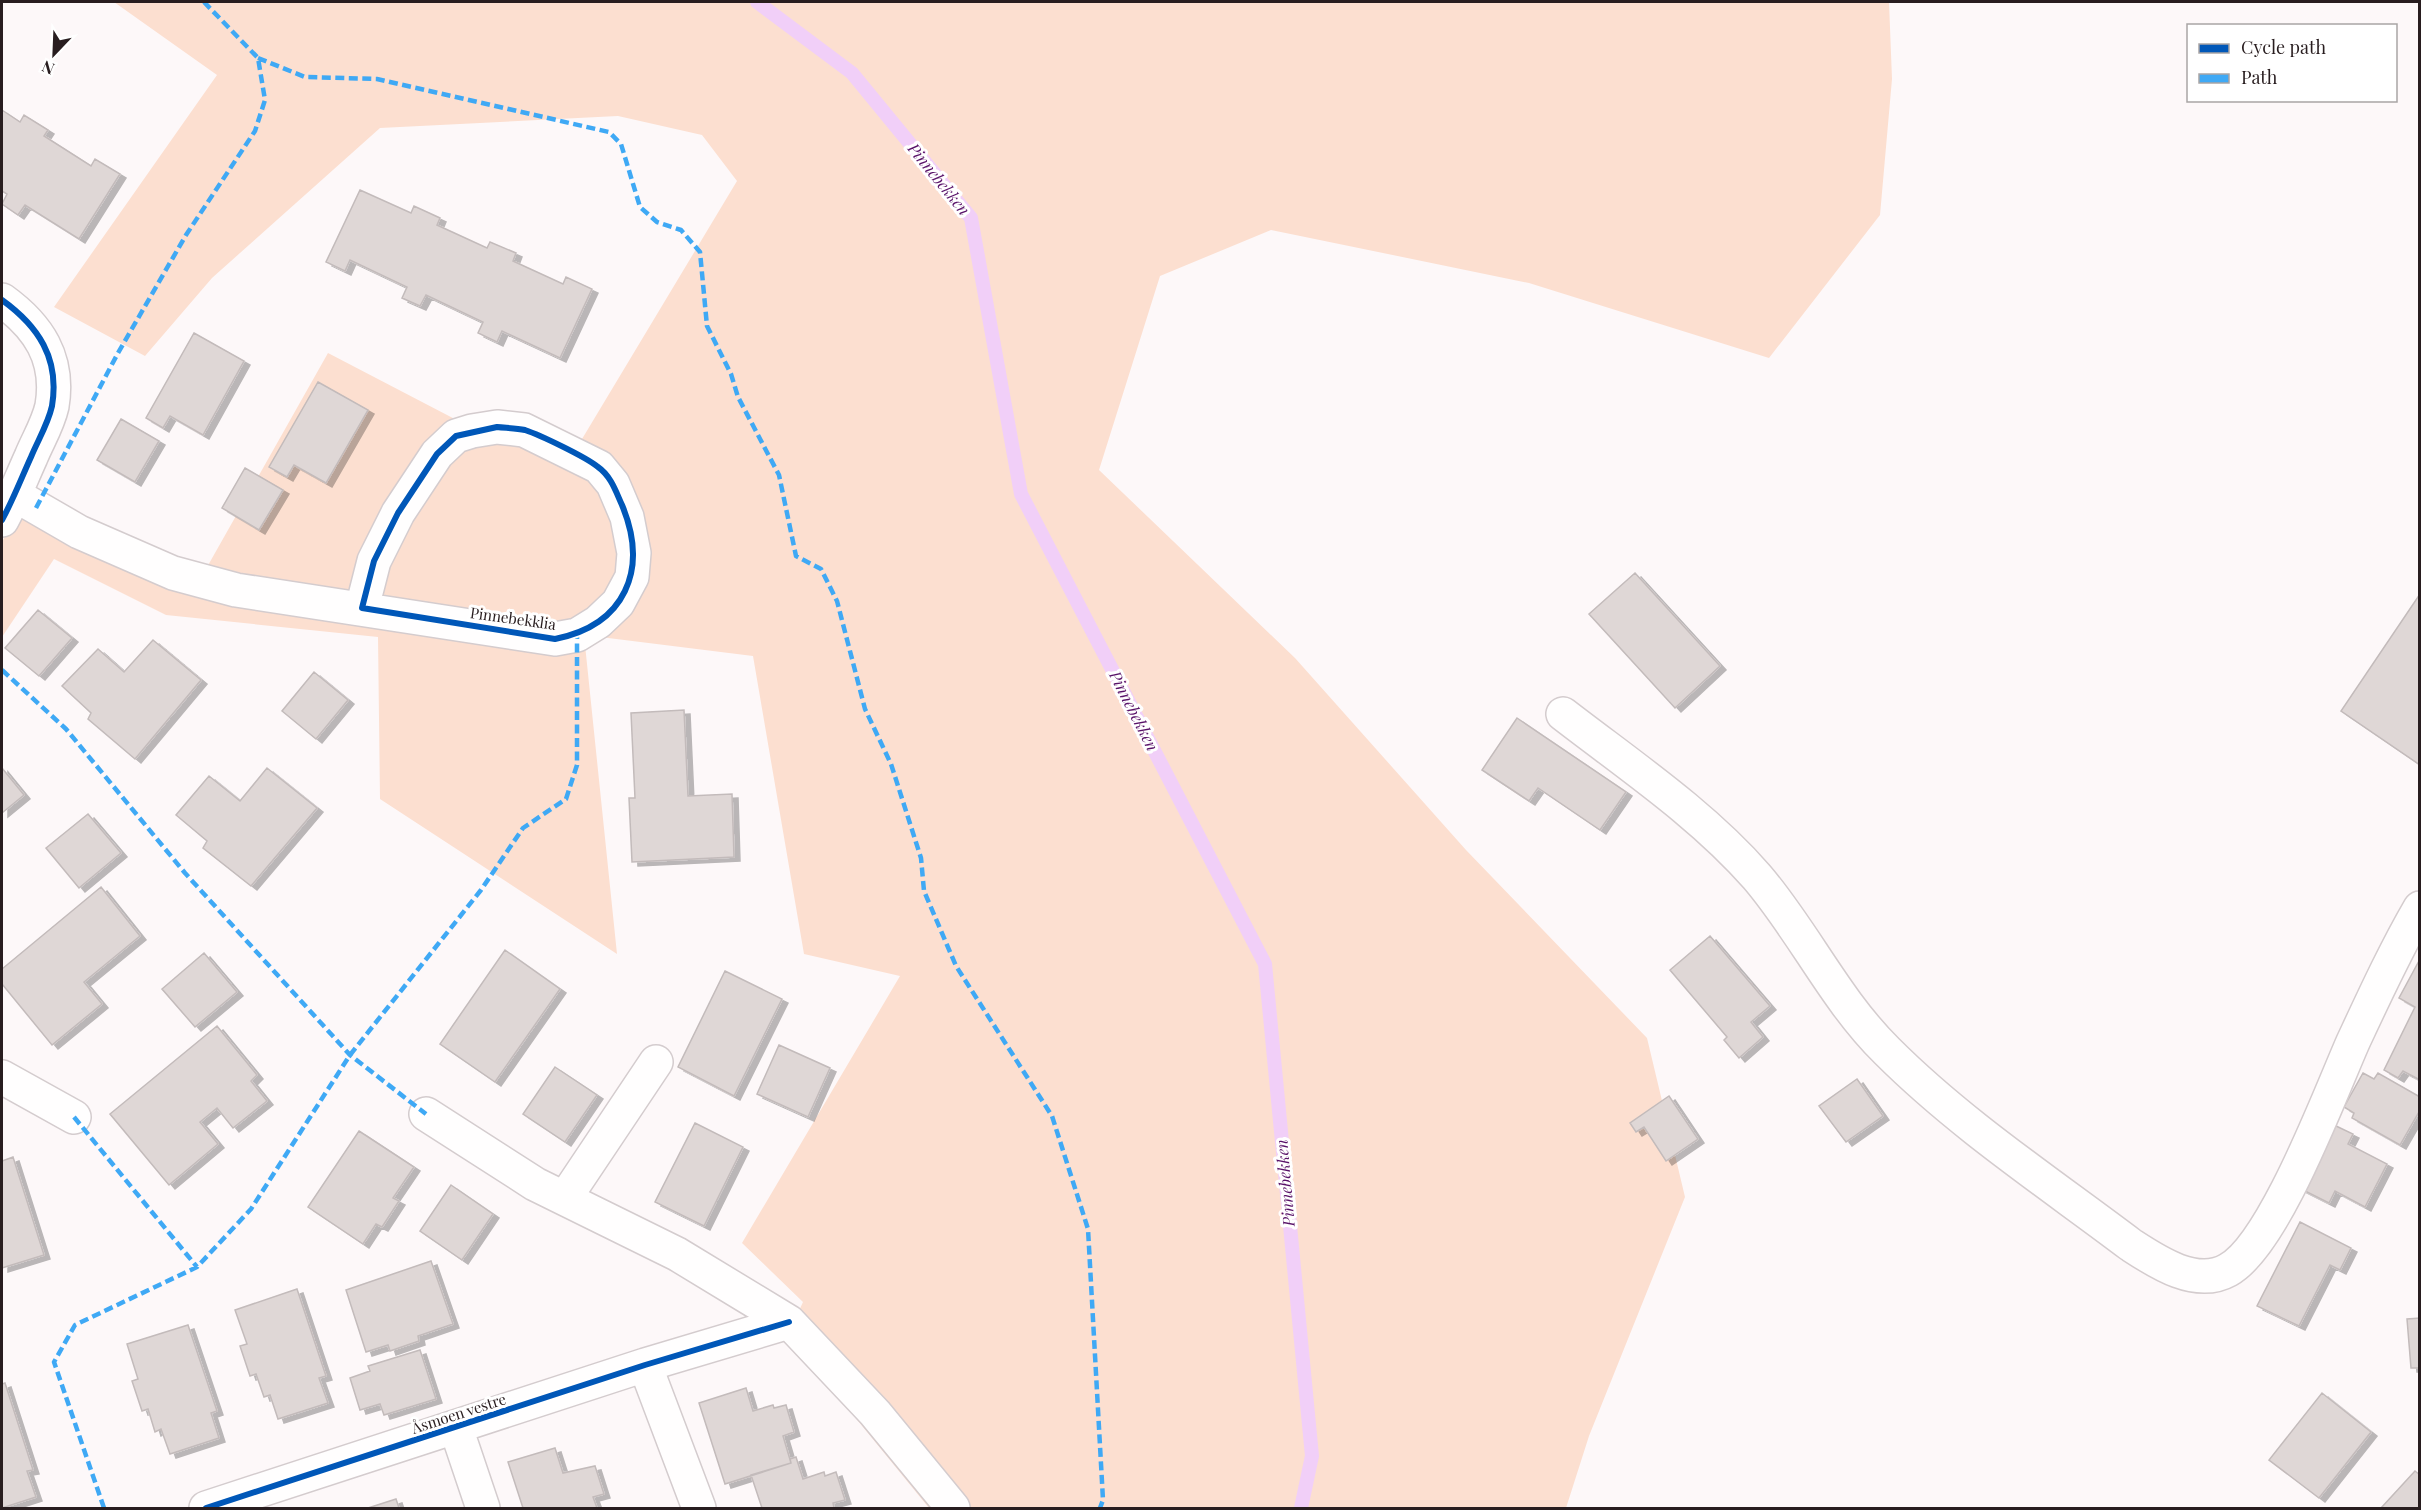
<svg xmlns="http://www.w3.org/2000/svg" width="2421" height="1510" font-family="'Playfair Display',serif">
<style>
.green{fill:#fcdfd0}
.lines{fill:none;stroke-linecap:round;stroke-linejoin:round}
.stream{stroke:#f1cff8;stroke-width:14}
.building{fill:#dfd7d6;stroke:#c3bbbb;stroke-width:1.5;filter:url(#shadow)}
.minor-casing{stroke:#d4ccce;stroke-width:36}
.minor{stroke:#fffefe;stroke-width:33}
.quiet{stroke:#3fa9f5;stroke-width:4.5;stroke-dasharray:9 4.5;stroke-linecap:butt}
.cycleway-casing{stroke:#fff;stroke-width:10}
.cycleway{stroke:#0057b8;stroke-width:6}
.labels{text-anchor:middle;stroke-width:6;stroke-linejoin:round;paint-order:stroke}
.street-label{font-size:15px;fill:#281d1f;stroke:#fff}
.water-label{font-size:16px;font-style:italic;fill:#581168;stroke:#fff}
</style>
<defs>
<filter id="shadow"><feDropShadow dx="6" dy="4" stdDeviation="0" flood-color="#0004"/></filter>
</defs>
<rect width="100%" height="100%" fill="#fdf8f9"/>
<path class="green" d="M114,2h1775l3,77 -12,136 -111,143 -240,-75 -258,-53 -111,46 -61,194 196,188 171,192 181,188 38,159 -96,239 -23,72h-637l-141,-173 15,-33 -61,-59 158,-267 -96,-22 -51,-298 -169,-21 33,319 -237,-155 -2,-162 -212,-22 -112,-56 -52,78v-95l24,-46 176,80 126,-223 144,75 110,11 155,-258 -35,-46 -84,-19 -238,12 -168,150 -67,78 -91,-49 163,-232z"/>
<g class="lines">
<path class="stream" d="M757,2l95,71 119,145 50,276 244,470 47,492 -11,52"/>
</g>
<path class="building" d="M2,110l18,12 4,-7 24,15 -4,6 47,30 4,-7 25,15 -41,65 -54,-34 -7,10 -16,-11 5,-10 -5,-3z
M360,190l51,23 3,-7 26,12 -3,7 50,23 3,-6 26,11 -3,8 50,23 3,-7 26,12 -32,69 -58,-27 -5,11 -19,-9 5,-11 -57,-27 -6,11 -18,-8 5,-11 -57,-27 -5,11 -19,-9z
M194,333l50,28 -41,74 -33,-19 -7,12 -17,-10z
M318,382l50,28 -42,73 -32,-18 -7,12 -18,-10z
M121,419l38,22 -24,41 -38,-22z
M245,468l38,22 -24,40 -37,-22z
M1635,573l85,93 -45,42 -86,-94z
M2420,594v171l-79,-54z
M38,610l34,28 -33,38 -34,-28z
M153,640l48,40 -66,79 -47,-40 3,-6 -29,-27 36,-37 26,23z
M314,672l34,28 -32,39 -34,-28z
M684,710l4,86 44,-2 2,63 -102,5 -3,-64h6l-4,-85z
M1517,718l109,74 -26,38 -62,-42 -9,13 -47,-31z
M2,768l22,27 -22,18z
M267,768l50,40 -66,78 -48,-38 4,-7 -31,-26 33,-39 31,25z
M88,814l33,39 -42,35 -33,-40z
M101,887l39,49 -56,46 18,22 -50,41 -50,-61v-15z
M1710,936l60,70 -19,16 12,15 -24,21 -15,-18 3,-3 -57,-67z
M505,950l55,39 -65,93 -55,-38z
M204,953l33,39 -42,35 -33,-38z
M2420,959v121l-17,-9 -5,7 -14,-8 31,-63 -16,-9z
M725,971l57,28 -48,97 -56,-29z
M217,1026l40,49 -6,6 16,20 -34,27 -16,-20 -17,14 18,22 -49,41 -59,-71z
M779,1045l51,23 -22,49 -51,-23z
M555,1067l42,28 -32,47 -42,-28z
M2363,1073l11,6 4,-6 42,24v13l-20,35 -48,-27 2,-5 -10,-6z
M1857,1079l26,37 -37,26 -27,-36z
M1669,1096l29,43 -32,22 -22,-34 -8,5 -6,-9z
M695,1123l48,24 -39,79 -49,-24z
M2334,1125l19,9 -5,10 39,20 -22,43 -30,-16 -6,12 -28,-14z
M359,1131l55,36 -21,31 6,3 -17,26 -6,-3 -13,20 -55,-37z
M13,1157l31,98 -42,13v-107z
M451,1185l42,29 -31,46 -42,-29z
M2300,1222l51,26 -11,22 -10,-5 -31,61 -42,-20z
M431,1261l22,63 -35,12 1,5 -29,10 -2,-6 -22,7 -20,-62z
M297,1289l29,87 -7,2 9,25 -50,16 -8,-24 -6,2 -8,-23 -6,2 -10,-30 7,-2 -12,-34z
M2420,1318v50h-9l-4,-49z
M188,1325l29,86 -6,2 8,25 -49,16 -9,-25 -6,3 -7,-23 -6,2 -10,-30 6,-2 -11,-35z
M420,1350l16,49 -52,16 -4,-11 -20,6 -10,-32 20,-7 -2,-5z
M5,1383l28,87 -6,1 9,26 -34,11v-124z
M746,1388l7,23 20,-6 1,3 12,-3 8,27 -11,4 8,27 -66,21 -26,-81z
M2322,1393l49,39 -52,66 -50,-38z
M555,1448l8,25 32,-7 9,28 -11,3 4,11h-74l-15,-46z
M796,1457l7,22 21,-7 1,4 11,-4 9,28 -12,3 1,5h-72l-11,-33 40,-12 -1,-4z
M2415,1471l5,4v33h-39z
M396,1499l3,9h-31z"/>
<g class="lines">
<g class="minor-casing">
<path id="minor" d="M2,300c36,26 58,58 50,106 -4,18 -14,34 -21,51 -10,22 -18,43 -29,63
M15,495l64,37 94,41 63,17 319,49 22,-4 21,-13 20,-19 14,-26 2,-24 -7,-36 -14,-33 -14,-17 -75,-37 -27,-3 -25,4 -16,5 -19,18 -39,59 -24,48 -12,47
M1563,714c66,51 139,100 194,163 47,55 78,123 130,174 73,73 162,132 244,194 26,17 65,43 97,25 46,-25 102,-176 125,-228 21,-45 42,-91 67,-134
M2,1077l72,40
M426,1114l109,70 142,70 112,68 86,91 78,95
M565,1198l91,-136
M645,1365l54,143
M456,1428l27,80
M206,1508l439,-143 144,-43"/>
</g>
<use href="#minor" class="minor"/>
<path class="quiet" d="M258,58l47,19 72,2 232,53 12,12 19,63 17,15 24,8 19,22 7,74 24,48 7,23 41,78 17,81 25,13 16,32 28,108 26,55 30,94 3,33 32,75 96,150 36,113 15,271 -3,8
M36,508l82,-155 68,-118 69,-104 10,-31 -7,-42 -54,-56
M2,670l64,59 119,144 165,182 76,59
M74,1117l123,150
M104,1508l-50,-146 21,-37 122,-58 54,-58 99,-154 131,-165 42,-62 43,-29 11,-34v-130"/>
<g class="cycleway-casing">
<path id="cycleway" d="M2,300c36,26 58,58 50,106 -4,18 -14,34 -21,51 -10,22 -18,43 -29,63
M497,427c9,1 19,1 28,3 15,5 61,27 73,37 13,9 18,25 24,38 27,65 3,120 -67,134l-193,-31 12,-47 24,-48 39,-59 19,-18z
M206,1508l439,-143 144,-43"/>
</g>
<use href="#cycleway" class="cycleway"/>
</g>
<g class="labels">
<g class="street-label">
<text transform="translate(513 619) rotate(8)" y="5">Pinnebekklia</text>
<text transform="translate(459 1414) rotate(-18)" y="5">Åsmoen vestre</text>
</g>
<g class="water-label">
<text transform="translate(939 179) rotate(51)" y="6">Pinnebekken</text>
<text transform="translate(1134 711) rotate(63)" y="6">Pinnebekken</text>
<text transform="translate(1285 1183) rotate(-95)" y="6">Pinnebekken</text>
</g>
</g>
<rect width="2421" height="1510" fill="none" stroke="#281d1f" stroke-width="6"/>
<rect x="2187" y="24" width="210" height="78" fill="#ffffff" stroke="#a9a5a5" stroke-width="1.5"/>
<rect x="2199" y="44" width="30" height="9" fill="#0057b8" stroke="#a9a5a5" stroke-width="1.5"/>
<text x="2241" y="54" font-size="18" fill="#281d1f">Cycle path</text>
<rect x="2199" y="74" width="30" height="9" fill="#3fa9f5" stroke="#a9a5a5" stroke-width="1.5"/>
<text x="2241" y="84" font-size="18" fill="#281d1f">Path</text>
<g transform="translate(54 54) rotate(203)" stroke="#ffffff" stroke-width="4.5" paint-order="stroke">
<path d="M0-4.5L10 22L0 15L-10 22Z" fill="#281d1f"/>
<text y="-9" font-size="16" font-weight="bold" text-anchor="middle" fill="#281d1f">N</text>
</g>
</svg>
